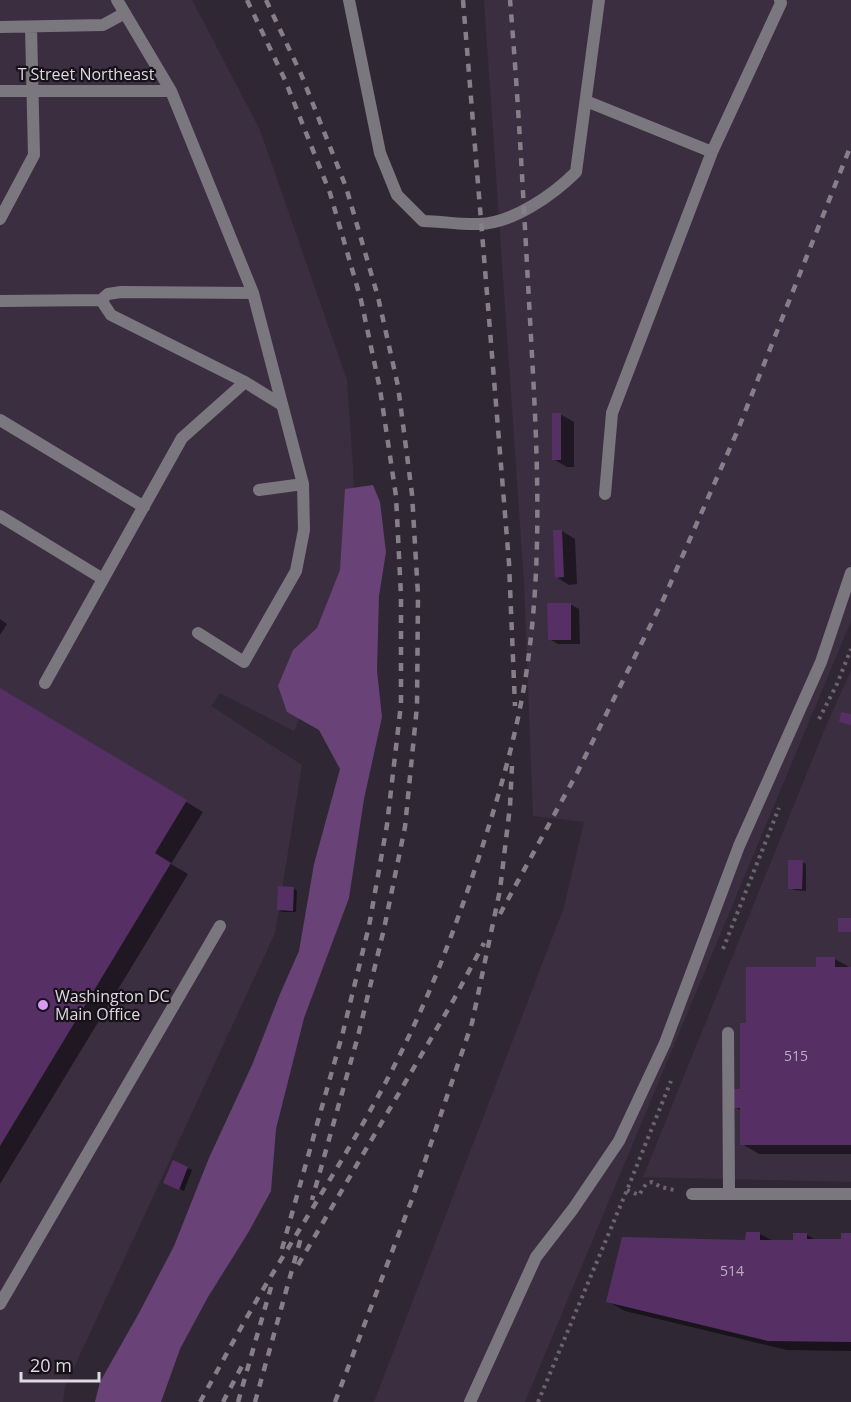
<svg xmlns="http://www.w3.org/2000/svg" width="851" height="1402" font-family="'Open Sans',sans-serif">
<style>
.built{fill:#3b2e40}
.forest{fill:#694278}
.shadow{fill:#0007}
.building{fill:#563065}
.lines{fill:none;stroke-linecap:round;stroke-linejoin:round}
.path{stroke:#6b636f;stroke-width:4;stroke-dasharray:3 4.5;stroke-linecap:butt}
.lane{stroke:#7b777e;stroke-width:12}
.street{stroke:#7b777e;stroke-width:12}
.rail{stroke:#867f8a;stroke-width:4.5;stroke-dasharray:8 8;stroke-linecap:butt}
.poi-dot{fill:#db99f6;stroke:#161218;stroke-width:2}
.labels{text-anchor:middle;stroke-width:4.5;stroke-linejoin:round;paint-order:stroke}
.number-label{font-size:14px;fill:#bdafc3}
.street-label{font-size:16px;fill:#dfd9e2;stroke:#161218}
.poi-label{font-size:16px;fill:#dfd9e2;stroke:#161218;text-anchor:start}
</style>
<rect width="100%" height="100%" fill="#302734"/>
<path class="built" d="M0,0h192l68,130 87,250 6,89 4,105 -63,157 -74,-38 -9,13 91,59 -27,168 -210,454 -2,15h-63z
M484,0h367v621l-326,781h-151l190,-495 20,-85 -51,-6 -9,-233z
M851,670v512l-208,-5 181,-446z"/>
<path class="forest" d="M373,485l7,17 6,50 -7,44 -2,75 5,46 -18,82 -15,99 -45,120 -28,111 -5,62 -23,42 -40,64 -28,52 -19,53h-66l5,-20 39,-69 35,-67 35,-88 43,-93 28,-71 19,-43 15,-87 26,-95 -21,-39 -32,-18 -9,-26 15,-36 24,-22 23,-58 5,-81z"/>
<path class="shadow" d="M560,414l14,8v45h-7l-14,-8z
M562,531l13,8 2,45 -8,1 -13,-8z
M570,604l9,5 1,35h-22l-9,-5z
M0,619l7,5 -7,11z
M0,690l203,122 -32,52 17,10 -188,310z
M802,862l4,2v27l-12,-1 -4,-2z
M293,888l4,3 -1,21h-14l-4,-3z
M835,959l16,9v186h-92l-17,-10v-33l-8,-4 8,-17 5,-65 70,-56z
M173,1162l19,8 -8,21 -15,-7z
M760,1234l13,7h22l12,-6 9,5h27l8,-5v116l-64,-1 -162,-39 -18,-10 140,-60z"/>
<path class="building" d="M552,413h9v47h-9z
M553,530h9l2,47 -9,1z
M547,603h24v37h-23z
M0,688l187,112 -32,53 16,10 -171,283z
M841,712l10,2v11l-12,-3z
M788,860h15l-1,29h-14z
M278,886l16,1 -1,24 -16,-1z
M838,918h13v14h-13z
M816,957h19v10h16v178h-111v-37h-7v-19h7v-66h6v-56h70z
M173,1160l15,7 -9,23 -16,-7z
M746,1232h14v8h33v-7h14v6h34v-6h10v109l-83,-1 -162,-39 16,-65 123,3z"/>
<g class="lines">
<path class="path" d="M819,719l18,-35 14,-35
M723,949l56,-141
M627,1190l12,5 7,-11 6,-2 9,5 13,3
M538,1402l89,-212 44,-109"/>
<path class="lane" d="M117,0l54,91 82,202 50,191 1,46 -8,41 -52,91 -46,-29
M349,0l31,153 17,42 26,26c19,0 38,4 56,3 34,-1 74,-29 97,-52l23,-172
M0,27l103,-2 22,-12
M0,91h171
M586,101l126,51
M0,219l34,-64 -3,-128
M101,300l10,15 134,67 37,23
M0,301l101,-1 7,-6 13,-2 132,1
M0,420l144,87
M259,490l44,-6
M605,494l7,-81 100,-261 69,-149 -1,-3
M0,516l103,63
M45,683l137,-245 63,-56
M728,1033l1,161
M0,1304l220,-378
M470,1402l66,-145 37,-48 46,-68 46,-98 74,-197 82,-184 30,-89"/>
<path class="street" d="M692,1194h159"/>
<path class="rail" d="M247,0l38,80 45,113 31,107 19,89 16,107 5,100v108l-14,121 -18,101 -26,106 -61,217
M266,0l35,74 45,113 32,110 20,89 14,108 6,101 -1,111 -12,121 -21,102 -26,107 -46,164
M463,0l46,563 6,143
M500,914l77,-141 87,-175 73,-166 114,-287
M298,1265l155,-264 31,-58
M200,1402c24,-43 47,-87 73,-129 50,-83 103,-164 143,-252 25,-54 45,-110 64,-167 22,-68 42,-137 50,-209 13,-108 6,-217 0,-326 -6,-106 -11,-213 -20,-319
M223,1402l21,-40
M238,1402l33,-115
M255,1402l47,-168
M335,1402l77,-203 60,-176 28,-133 10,-84 2,-40"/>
</g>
<circle class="poi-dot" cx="43" cy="1005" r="6"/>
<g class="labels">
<g class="number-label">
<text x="796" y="1061">515</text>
<text x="732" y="1276">514</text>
</g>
<g class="street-label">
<text x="86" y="80">T Street Northeast</text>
</g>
<g class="poi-label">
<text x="55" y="1002">Washington DC<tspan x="55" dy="18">Main Office</tspan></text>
</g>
</g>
<path d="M21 1372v9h78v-9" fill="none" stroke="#dfd9e2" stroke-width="3"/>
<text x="30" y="1372" font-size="18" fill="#dfd9e2" stroke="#161218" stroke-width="4.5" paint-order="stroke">20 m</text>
</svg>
